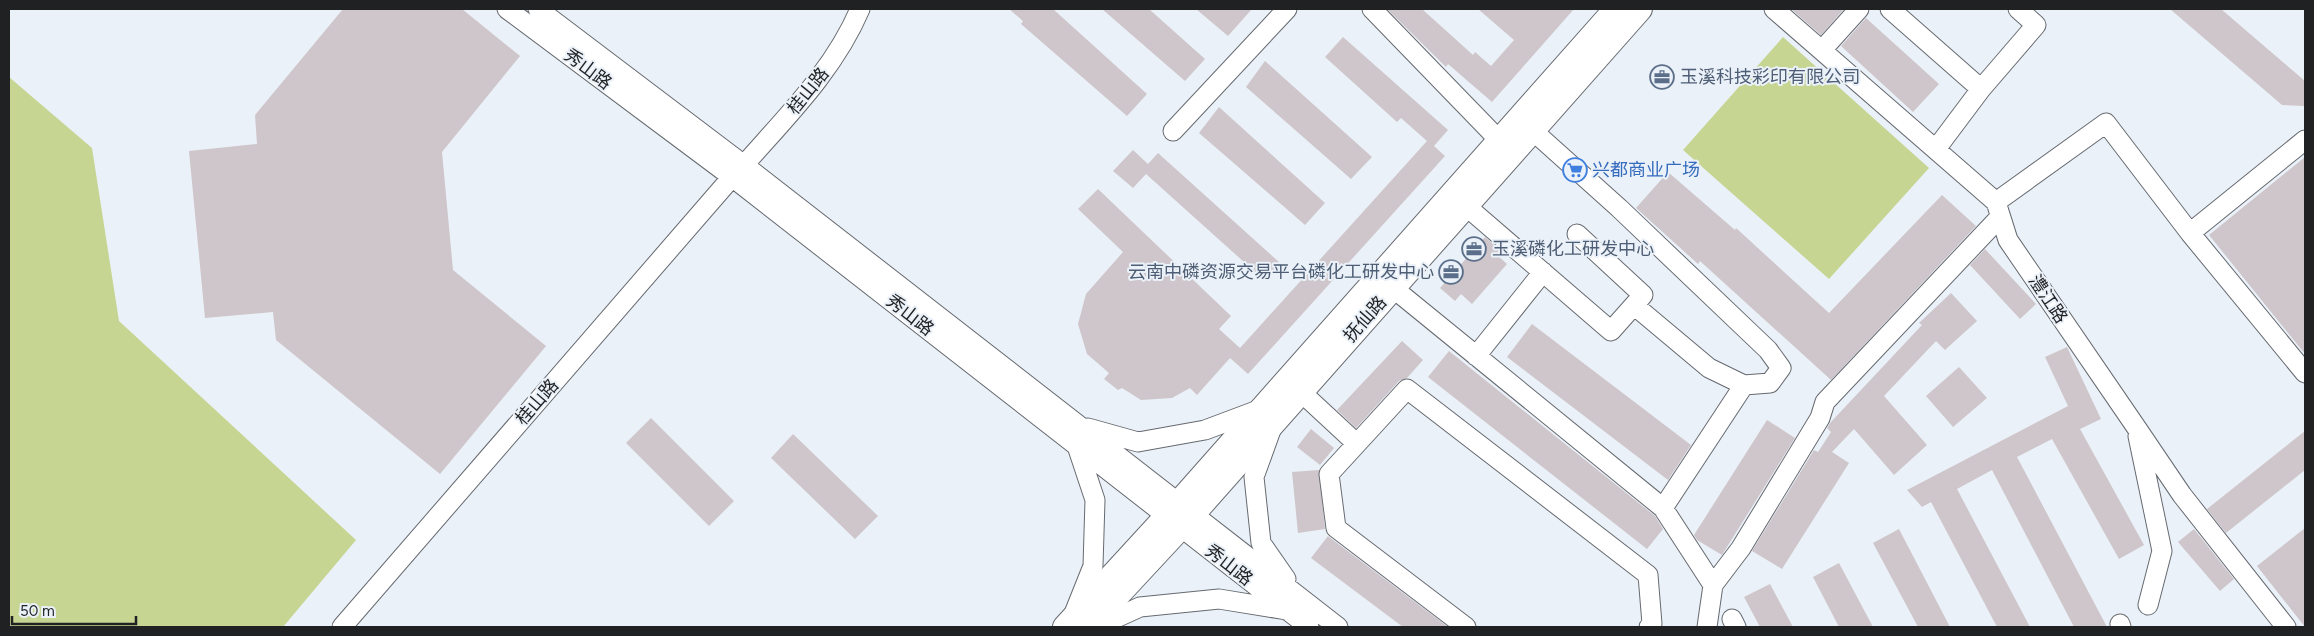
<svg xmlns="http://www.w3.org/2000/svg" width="2314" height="636" font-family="Figtree,'Noto Sans SC',sans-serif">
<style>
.green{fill:#c6d592}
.building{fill:#cec6ca}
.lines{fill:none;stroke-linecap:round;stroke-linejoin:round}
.minor-casing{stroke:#666a70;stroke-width:21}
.major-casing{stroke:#666a70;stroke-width:26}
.minor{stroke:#fff;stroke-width:19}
.major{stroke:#fff;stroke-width:24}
.labels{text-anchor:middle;stroke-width:4;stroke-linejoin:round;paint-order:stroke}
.street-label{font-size:18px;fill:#1f2123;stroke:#ebf1f8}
.service-label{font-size:18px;fill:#4e5e75;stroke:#ebf1f8;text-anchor:start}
.shop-label{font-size:18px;fill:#366cbe;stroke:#ebf1f8;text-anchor:start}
</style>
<rect width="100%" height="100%" fill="#ebf1f8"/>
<path class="green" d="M1783,37l146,131 -100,111 -146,-129z
M9,77l83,71 27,173 237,219 -73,87h-274z"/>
<path class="building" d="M343,9h119l58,47 -78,96 11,118 93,76 -106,128 -164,-134 -3,-28 -68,6 -16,-167 68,-7 -2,-29z
M1009,9h44l94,85 -20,22 -106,-92 2,-3z
M1102,9h47l56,50 -20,22z
M1196,9h56l-24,27z
M1387,9h35l51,46 2,-3 16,14 23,-26 -36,-31h96l-82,93 -44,-38 -2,3z
M1791,9h51l1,1 -22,25z
M2170,9h51l84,72v25l-23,-1z
M1866,18l73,66 -26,28 -72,-66z
M1343,37l105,93 -14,16 11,10 -197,218 -18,-16 -33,37 -7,-7 -18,10 -31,2 -19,-12 -4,2 -14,-11 5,-6 -22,-19 -9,-30 8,-30 37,-42 -45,-43 20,-20 133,127 -12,13 21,19 187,-207 -26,-23 -4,4 -72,-65z
M1265,61l107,96 -21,22 -105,-92z
M1219,107l106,96 -20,22 -106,-92z
M1133,150l15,14 10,-11 122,110 -16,17 -118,-106 -13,14 -20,-17z
M2305,157v197l-96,-119z
M1668,172l67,58 1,-2 93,85 113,-118 34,31 -145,154 -131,-119 -2,3 -62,-56z
M1485,237l15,13 -4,4 11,10 -35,40 -11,-10 -6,7 -15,-13z
M1985,249l51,55 -16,15 -50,-54z
M1951,293l26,28 -32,29 -9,-9 -52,55 43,49 -33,30 -40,-46 -22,23 17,11 -67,106 -30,-18 62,-101 4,2 13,-20 -4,-4 3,-5 92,-98 -3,-2z
M1532,324l159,121 -23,35 -161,-123z
M1402,341l21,19 -16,18 -8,3 -43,47 -19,-18z
M2067,347l34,72 -21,10 64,116 -25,14 -67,-120 -35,18 90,170h-33l-82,-157 -35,19 73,138h-33l-66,-125 -9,5 -15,-17 161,-84 -23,-49z
M1449,351l206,165 8,13 -16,20 -219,-172z
M1959,367l28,31 -34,29 -27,-31z
M651,418l83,83 -25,25 -83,-83z
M1767,420l28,18 -73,117 -25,-15 -3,-5z
M1311,429l23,19 -14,17 -23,-18z
M2305,431v39l-79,63 -19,-24z
M793,434l85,82 -23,23 -84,-81z
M1319,470l6,59 -27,4 -6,-61z
M2305,528v99l-48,-61z
M1899,529l51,98h-32l-45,-84z
M2194,529l40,50 -14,12 -42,-49z
M1328,536l1,1 119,90h-45l-92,-69z
M1839,563l34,64h-34l-26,-50z
M1770,584l23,43h-33l-16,-30z"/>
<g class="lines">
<g class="minor-casing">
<path id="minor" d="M507,9l225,168 577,450
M538,9l206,156 594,462
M1372,9l127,131
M1774,9l222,193 12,38 128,187 46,68 104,132
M1890,9l91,80
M1822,50l37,-41
M1532,130l87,78 149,142 13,18 -11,15 -26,2 -35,-17 -74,-62
M1173,131l114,-122
M1936,149l45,-60 55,-64 -18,-16
M744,165c43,-49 90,-95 116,-156
M1996,202l110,-79 84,110 115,140
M1466,206l145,125 32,-36 -66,-61
M2190,233l115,-93
M1393,288l270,220 50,77 -6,42
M1476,356l67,-84
M1301,392l55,51
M1088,428l50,14 67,-12 56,-21
M1271,430l-17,47 7,66 25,36
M2138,436l24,115 -14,54
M1663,508l81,-123
M1713,585l28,-37 79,-130 5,-16 175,-185
M1075,611l18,-45 2,-66 -18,-54
M1732,619l4,8
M2120,624l1,3
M342,627l390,-450
M1096,627l44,-20 79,-8 68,11
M1466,627l-130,-99 -7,-54 78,-85 241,186 4,49 -3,3"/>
</g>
<g class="major-casing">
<path id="major" d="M1065,627l102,-111 449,-507
M1088,627l105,-113 447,-505"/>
</g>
<use href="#minor" class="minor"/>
<use href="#major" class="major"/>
</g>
<defs>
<g id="office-ring" transform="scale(1.25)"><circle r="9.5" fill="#ebf1f8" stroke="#5c6f8a" stroke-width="1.5"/><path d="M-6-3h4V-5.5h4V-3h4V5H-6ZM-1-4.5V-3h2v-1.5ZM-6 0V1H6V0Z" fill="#5c6f8a"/></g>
<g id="supermarket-ring" transform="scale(1.25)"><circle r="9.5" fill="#ebf1f8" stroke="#3f7fe0" stroke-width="1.5"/><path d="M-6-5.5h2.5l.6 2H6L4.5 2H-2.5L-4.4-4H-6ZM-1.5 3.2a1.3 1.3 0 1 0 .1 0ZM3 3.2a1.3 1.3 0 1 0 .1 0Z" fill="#3f7fe0"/></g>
</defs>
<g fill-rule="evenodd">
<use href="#office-ring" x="1662" y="77"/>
<use href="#supermarket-ring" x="1575" y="170"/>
<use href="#office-ring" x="1474" y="249"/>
<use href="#office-ring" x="1451" y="272"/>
</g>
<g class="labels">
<g class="street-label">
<text transform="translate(588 69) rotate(37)" y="6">秀山路</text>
<text transform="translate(808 91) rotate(-51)" y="6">桂山路</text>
<text transform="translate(2048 299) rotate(56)" y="6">澧江路</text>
<text transform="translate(910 315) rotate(38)" y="6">秀山路</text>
<text transform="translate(1365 319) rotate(-49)" y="6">抚仙路</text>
<text transform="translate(537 402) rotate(-49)" y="6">桂山路</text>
<text transform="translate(1229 565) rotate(38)" y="6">秀山路</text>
</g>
<g class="service-label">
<text x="1680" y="83">玉溪科技彩印有限公司</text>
<text x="1492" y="255">玉溪磷化工研发中心</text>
<text x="1434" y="278" text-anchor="end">云南中磷资源交易平台磷化工研发中心</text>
</g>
<g class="shop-label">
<text x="1592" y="176">兴都商业广场</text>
</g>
</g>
<rect width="2314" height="636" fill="none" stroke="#1f2123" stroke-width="20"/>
<path d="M12 616v8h124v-8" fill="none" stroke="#1f2123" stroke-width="2.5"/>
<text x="20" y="616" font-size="15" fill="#1f2123" stroke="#ebf1f8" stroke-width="4" paint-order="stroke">50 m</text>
</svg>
